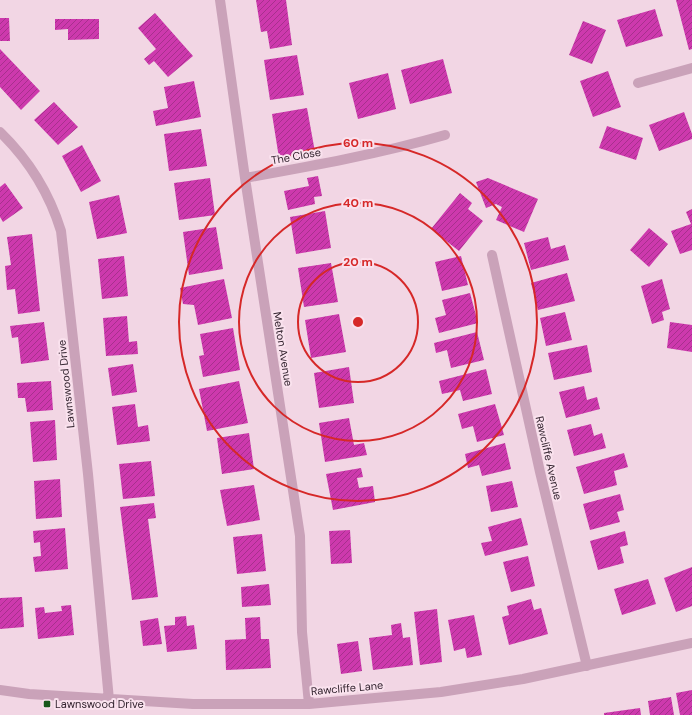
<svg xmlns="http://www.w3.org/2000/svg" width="692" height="715" font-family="'DM Sans',sans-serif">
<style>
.building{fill:url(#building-hatch)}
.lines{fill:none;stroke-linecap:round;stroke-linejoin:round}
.minor{stroke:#caa2b9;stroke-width:10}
.ring{fill:none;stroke:#d62828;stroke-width:2}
.poi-dot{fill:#18581b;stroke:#fae2ee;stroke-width:1.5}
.labels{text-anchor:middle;stroke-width:4;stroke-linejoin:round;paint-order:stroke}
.street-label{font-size:11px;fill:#342530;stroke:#fae2ee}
.poi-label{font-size:11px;fill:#342530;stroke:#fae2ee;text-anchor:start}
.centre{fill:#d62828;stroke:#fae2ee;stroke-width:2}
.ring-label{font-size:12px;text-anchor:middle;font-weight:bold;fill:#d62828;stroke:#fae2ee;stroke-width:4;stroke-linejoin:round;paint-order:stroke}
</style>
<defs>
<pattern id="building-hatch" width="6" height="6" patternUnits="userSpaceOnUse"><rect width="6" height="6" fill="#cd39ad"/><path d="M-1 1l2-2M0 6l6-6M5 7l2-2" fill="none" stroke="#a7308d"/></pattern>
</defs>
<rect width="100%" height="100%" fill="#f2d6e4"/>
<path class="building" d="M256,0h30l6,45 -22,4 -3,-18 -6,1z
M676,0h16v49l-3,1z
M655,9l8,27 -37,11 -9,-27z
M155,13l38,43 -25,21 -14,-16 -5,4 -5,-6 12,-10 -18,-21z
M0,18h9l1,23h-10z
M55,19h44v20l-31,1v-11l-13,1z
M583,21l23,9 -14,34 -23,-9z
M0,49l40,42 -19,19 -21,-23z
M297,55l7,40 -34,5 -6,-40z
M443,59l9,34 -42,11 -9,-34z
M608,71l13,36 -28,10 -13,-36z
M388,73l8,36 -38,10 -9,-36z
M194,81l7,36 -45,9 -3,-15 15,-3 -4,-21z
M54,102l24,25 -20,18 -24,-25z
M307,108l8,44 -36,6 -7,-44z
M684,112l8,22v5l-33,12 -10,-26z
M607,126l36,12 -7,22 -37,-12z
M201,129l6,37 -38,5 -5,-37z
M82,145l19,36 -20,11 -19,-36z
M318,176l4,20 -8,1 1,7 -27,6 -4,-19 25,-5 -2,-8z
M210,178l5,37 -36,5 -5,-37z
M488,178l50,21 -14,33 -28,-12 6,-13 -6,-3 -10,4 -10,-26z
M5,183l18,25 -20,14 -3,-5v-30z
M460,193l12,10 -4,6 15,12 -24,30 -28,-22z
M119,195l8,38 -30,6 -8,-37z
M692,209v41l-12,4 -9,-23 20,-7 -5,-12z
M325,211l6,37 -35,6 -6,-37z
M216,227l7,42 -34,6 -6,-43z
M649,228l19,16 -19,23 -19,-17z
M32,234l8,77 -22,3 -3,-25 -8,1 -2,-24 6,-1 -4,-28z
M548,237l3,12 14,-4 4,15 -38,10 -7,-27z
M124,256l4,40 -26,3 -4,-40z
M461,256l7,29 -26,6 -7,-29z
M331,263l7,39 -34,5 -6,-39z
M567,273l8,28 -37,9 -7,-27z
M224,279l8,39 -34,7 -4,-20 -11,-1 -3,-16z
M662,279l8,30 -8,3 2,8 -12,4 -11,-38z
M470,293l8,30 -39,10 -4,-15 11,-3 -4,-15z
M565,312l7,28 -26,6 -6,-28z
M339,314l7,38 -35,6 -6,-38z
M127,316l2,26 8,-1 1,13 -32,2 -3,-38z
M44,322l5,38 -28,4 -3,-27 -6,1 -2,-12z
M670,322l22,3v27l-25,-4z
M233,328l7,42 -37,7 -4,-21 5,-1 -4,-21z
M477,332l7,28 -33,8 -4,-18 -11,3 -2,-10z
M587,345l5,27 -38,8 -6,-27z
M133,364l4,28 -25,4 -4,-28z
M349,367l5,36 -35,5 -5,-35z
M486,369l6,25 -29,7 -3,-11 -18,4 -3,-13z
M51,381l2,29 -26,2 -2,-14h-7l-1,-15z
M239,381l9,42 -41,8 -8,-42z
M584,386l3,14 10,-3 3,12 -34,9 -7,-26z
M135,404l3,23 10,-2 2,16 -33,4 -5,-38z
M495,404l9,31 -27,7 -4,-16 -11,3 -4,-15z
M349,418l5,27 10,-2 3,12 -42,7 -6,-39z
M55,420l2,40 -24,2 -3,-40z
M591,424l3,12 8,-3 4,15 -32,8 -7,-26z
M249,433l5,36 -32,5 -5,-36z
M505,443l6,26 -29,7 -3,-11 -11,3 -3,-14z
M624,453l4,14 -14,4 3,14 -33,9 -8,-27z
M151,461l4,35 -32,3 -4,-35z
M361,468l2,9 -6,1 2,10 14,-2 2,16 -42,8 -7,-36z
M60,479l2,38 -26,2 -2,-38z
M512,481l6,26 -27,5 -5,-26z
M254,485l6,35 -33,6 -7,-36z
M620,494l4,16 -7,2 3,10 -30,8 -7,-26z
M154,503l2,15 -8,1 10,78 -26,3 -12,-93z
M521,518l7,27 -43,11 -4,-13 11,-2 -4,-14z
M65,528l3,41 -33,3 -2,-15 8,-1 -1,-14 -6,1 -1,-12z
M350,530l2,33 -21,1 -2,-33z
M625,531l3,14 -8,2 4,16 -26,7 -8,-29z
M262,534l4,37 -29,3 -4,-37z
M528,556l7,30 -24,6 -8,-30z
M692,567v39l-16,6 -12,-34z
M648,579l8,25 -34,11 -8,-26z
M269,584l2,21 -29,2 -1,-20z
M22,597l2,30 -24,2v-31z
M531,599l3,11 7,-2 7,26 -39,11 -7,-28 7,-2 -2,-9z
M71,605l3,30 -36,4 -3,-31 9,-1 1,6 17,-2 -1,-5z
M437,609l5,53 -22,3 -6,-53z
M474,615l8,40 -15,3 -2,-10 -11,3 -6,-31z
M186,616l1,10 7,-1 3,24 -30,3 -3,-26 11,-1v-8z
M260,617l1,22h8l2,29 -45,2 -1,-30 21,-1 -1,-21z
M158,618l4,26 -19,2 -3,-25z
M401,623l2,15 7,-1 3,28 -40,5 -4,-32 23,-3 -1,-10z
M358,641l4,30 -21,3 -4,-30z
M692,690v25h-12l-4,-22z
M671,697l3,18h-24l-2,-14z
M640,708l1,7h-37v-2z"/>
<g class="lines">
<path class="minor" d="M220,0l25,178 55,358 2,96 7,72
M638,83l54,-15
M0,132c29,28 49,60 61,99l27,243 21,226
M245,178c67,-12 134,-24 200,-43
M492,255l48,217 47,194
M0,690l29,4 164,10h116l132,-12 82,-13 169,-36"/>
</g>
<g class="ring">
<circle cx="358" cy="322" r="60"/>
<circle cx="358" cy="322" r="119"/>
<circle cx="358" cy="322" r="179"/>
</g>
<rect class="poi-dot" x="43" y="700" width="8" height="8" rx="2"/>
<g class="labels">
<g class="street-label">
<text transform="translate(296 156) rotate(-10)" y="4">The Close</text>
<text transform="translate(283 349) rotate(81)" y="4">Melton Avenue</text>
<text transform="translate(66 384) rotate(-96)" y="4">Lawnswood Drive</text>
<text transform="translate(549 458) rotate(77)" y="4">Rawcliffe Avenue</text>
<text transform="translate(347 688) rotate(-5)" y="4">Rawcliffe Lane</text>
</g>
<g class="poi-label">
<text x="55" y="708">Lawnswood Drive</text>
</g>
</g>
<circle cx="358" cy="322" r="6" class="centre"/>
<g class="ring-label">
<text x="358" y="147">60 m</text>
<text x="358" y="207">40 m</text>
<text x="358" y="266">20 m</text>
</g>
</svg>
